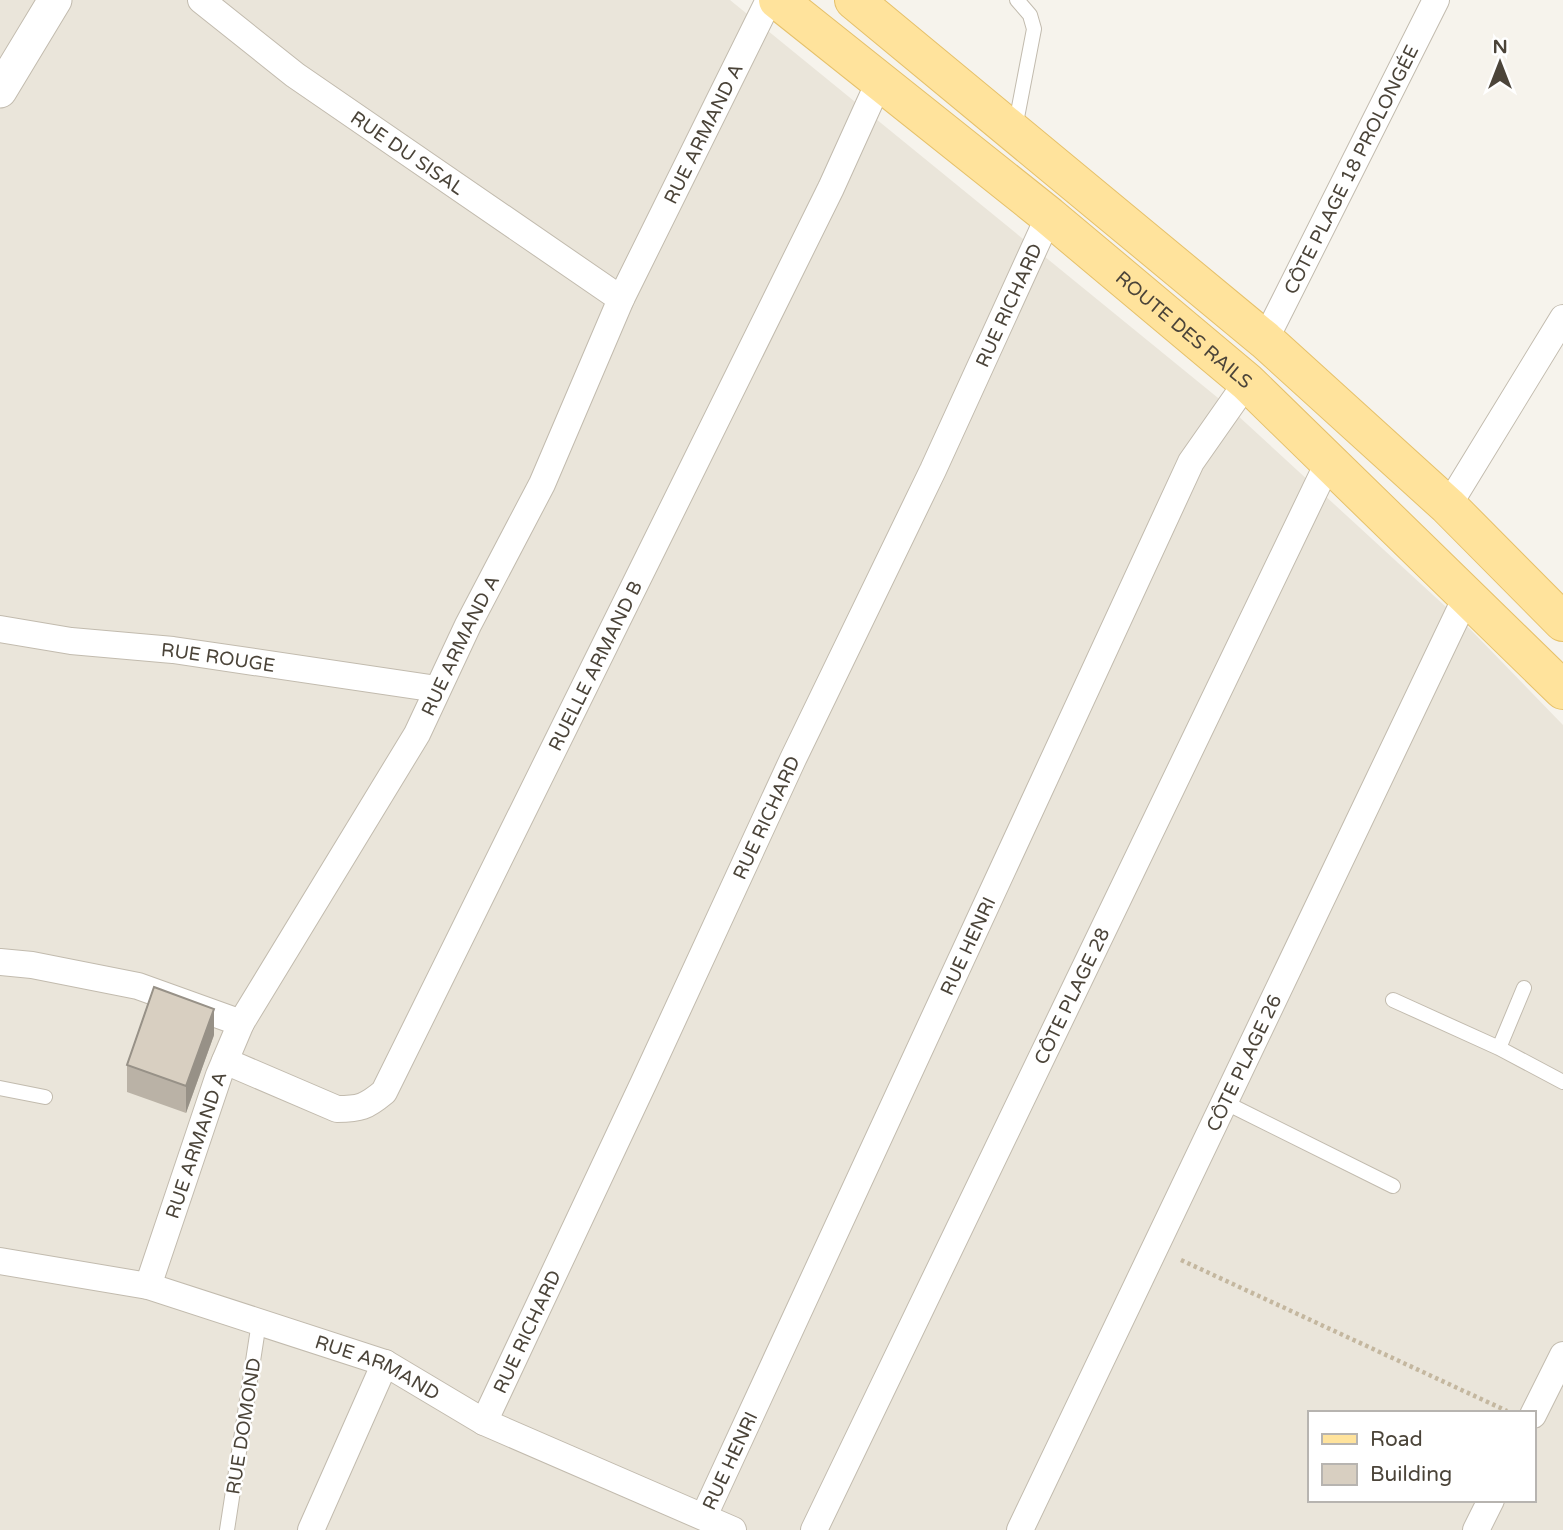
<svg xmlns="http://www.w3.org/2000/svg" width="1563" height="1530" font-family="'Varela Round',sans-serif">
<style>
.residential{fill:#eae5da;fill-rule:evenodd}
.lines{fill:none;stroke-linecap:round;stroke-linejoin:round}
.service-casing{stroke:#c2bbae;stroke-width:16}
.minor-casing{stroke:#c2bbae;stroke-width:28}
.tertiary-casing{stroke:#c2bbae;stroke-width:35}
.primary-casing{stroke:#e6c16a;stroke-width:40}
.path{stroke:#c4b79f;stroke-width:4.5;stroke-dasharray:3.5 3.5;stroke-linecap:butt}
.service{stroke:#fff;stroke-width:14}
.minor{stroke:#fff;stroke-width:26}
.tertiary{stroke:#fff;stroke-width:33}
.primary{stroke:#ffe39c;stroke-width:38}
.wall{fill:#bab2a6}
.shaded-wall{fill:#979187}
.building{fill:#d8cfc1;stroke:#979187;stroke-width:2}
.labels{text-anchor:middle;stroke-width:5;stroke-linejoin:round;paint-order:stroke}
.street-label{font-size:19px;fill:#4b4439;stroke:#fff}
</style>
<rect width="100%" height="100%" fill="#f6f3ec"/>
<path class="residential" d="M0,0h730l493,402 247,227 93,96v805h-1563zM1309,1413h224v87h-224z"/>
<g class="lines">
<g class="service-casing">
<path id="service" d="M1015,128l19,-99 -4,-14 -13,-15
M1393,1000l106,48 64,34
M1499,1048l25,-60
M0,1088l45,9
M1224,1102l169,84
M227,1530l32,-208"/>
</g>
<g class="minor-casing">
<g id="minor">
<path id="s1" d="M201,0l94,75 326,224"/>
<path id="s2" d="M1265,340l171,-340"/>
<path d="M1448,506l115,-188"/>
<path id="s3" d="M0,629l71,12 102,9 264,39"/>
<path d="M0,962l32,3 106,21 103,37"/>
<path id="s4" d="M225,1061l112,48c23,0 29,-2 47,-17l447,-904 48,-106"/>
<path id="s5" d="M0,1261l148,25 237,77 99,59 249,108"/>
<path id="s6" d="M148,1286l71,-211 22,-52 176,-289 51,-109 74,-141 79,-185 148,-299"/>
<path d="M1533,1415l30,-60"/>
<path id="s7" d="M484,1422l160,-340 149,-323 140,-289 116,-254"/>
<path id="s8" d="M704,1516l487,-1054 56,-80"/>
<path d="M311,1530l74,-167"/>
<path id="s9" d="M814,1530l515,-1069"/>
<path id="s10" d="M1020,1530l447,-935"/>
<path d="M1476,1530l15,-30"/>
</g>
</g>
<g class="tertiary-casing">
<path id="tertiary" d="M0,91l55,-91"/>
</g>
<g class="primary-casing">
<g id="primary">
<path id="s11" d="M778,0l271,216 198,166 316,308"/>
<path d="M854,0l411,340 183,166 115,116"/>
</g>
</g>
<path class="path" d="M1181,1260l326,151"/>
<use href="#service" class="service"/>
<use href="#minor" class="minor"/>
<use href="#tertiary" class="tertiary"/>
<use href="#primary" class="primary"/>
</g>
<path class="wall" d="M214,1035l-28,78 -59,-21v-27z"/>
<path class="shaded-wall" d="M214,1009v26l-28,78v-27z"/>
<path class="building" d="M154,987l60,22 -28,77 -59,-21z"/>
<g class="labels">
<g class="street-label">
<text dy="7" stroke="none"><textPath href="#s6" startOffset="1283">RUE ARMAND A</textPath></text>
<text dy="7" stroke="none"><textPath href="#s1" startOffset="257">RUE DU SISAL</textPath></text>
<text dy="7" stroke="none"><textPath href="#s2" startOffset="191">CÔTE PLAGE 18 PROLONGÉE</textPath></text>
<text dy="7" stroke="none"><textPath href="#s7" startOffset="1234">RUE RICHARD</textPath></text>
<text dy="7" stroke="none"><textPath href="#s11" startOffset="523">ROUTE DES RAILS</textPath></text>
<text dy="7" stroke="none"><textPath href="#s6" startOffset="716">RUE ARMAND A</textPath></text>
<text dy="7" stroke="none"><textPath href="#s3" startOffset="220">RUE ROUGE</textPath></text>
<text dy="7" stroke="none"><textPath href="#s4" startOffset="649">RUELLE ARMAND B</textPath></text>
<text dy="7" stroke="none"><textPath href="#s7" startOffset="667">RUE RICHARD</textPath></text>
<text dy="7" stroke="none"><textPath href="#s8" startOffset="628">RUE HENRI</textPath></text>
<text dy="7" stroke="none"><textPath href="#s9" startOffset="593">CÔTE PLAGE 28</textPath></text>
<text dy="7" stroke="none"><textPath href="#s10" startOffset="518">CÔTE PLAGE 26</textPath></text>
<text dy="7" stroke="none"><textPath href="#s6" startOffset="149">RUE ARMAND A</textPath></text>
<text dy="7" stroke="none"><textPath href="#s7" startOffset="100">RUE RICHARD</textPath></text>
<text dy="7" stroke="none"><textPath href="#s5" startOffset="394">RUE ARMAND</textPath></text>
<text transform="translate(243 1426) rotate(-81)" y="7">RUE DOMOND</text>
<text dy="7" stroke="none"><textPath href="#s8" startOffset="61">RUE HENRI</textPath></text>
</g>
</g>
<rect x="1308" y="1411" width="228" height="91" fill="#ffffff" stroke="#b7b4b0" stroke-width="2"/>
<rect x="1322" y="1434" width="35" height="10" fill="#ffe39c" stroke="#b7b4b0" stroke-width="2"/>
<text x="1370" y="1446" font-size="21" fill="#4b4439">Road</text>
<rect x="1322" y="1464" width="35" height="21" fill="#d8cfc1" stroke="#b7b4b0" stroke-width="2"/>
<text x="1370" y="1481" font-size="21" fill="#4b4439">Building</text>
<g transform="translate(1500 63)" stroke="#ffffff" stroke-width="5" paint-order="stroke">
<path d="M0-5L12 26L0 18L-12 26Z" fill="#4b4439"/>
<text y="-10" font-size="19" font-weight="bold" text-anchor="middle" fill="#4b4439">N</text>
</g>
</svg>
